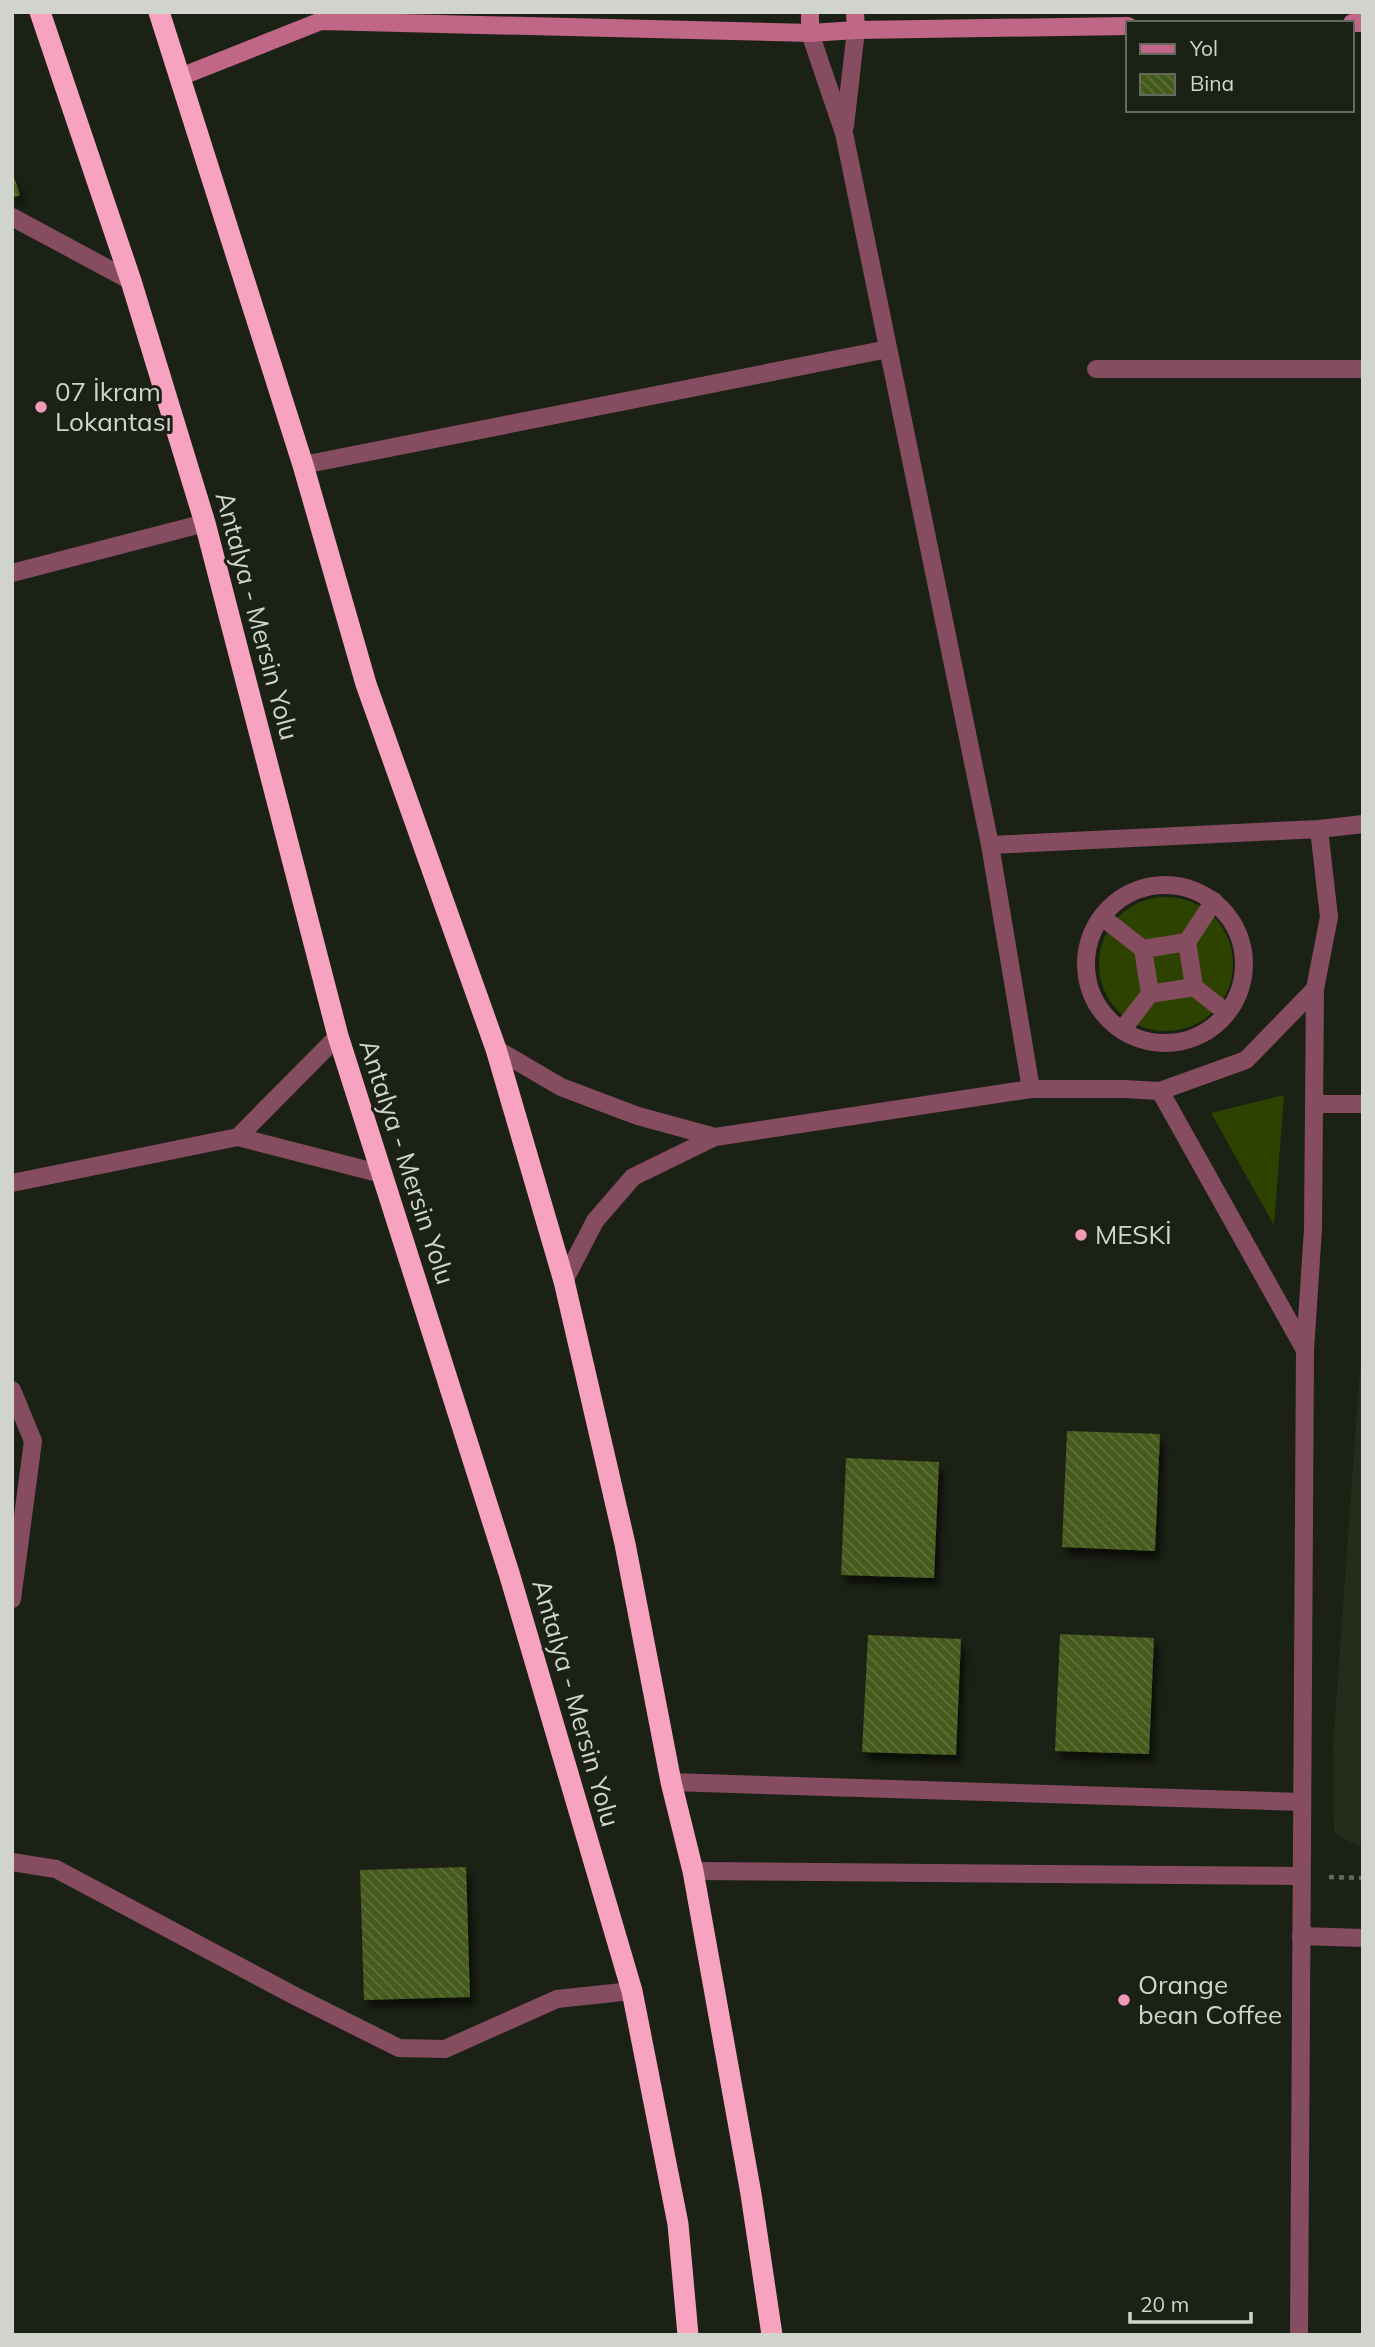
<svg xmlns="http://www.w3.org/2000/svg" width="1375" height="2347" font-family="Mulish,sans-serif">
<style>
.built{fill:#242c1a}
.grass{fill:#2e4200}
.building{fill:url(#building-back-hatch);filter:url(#shadow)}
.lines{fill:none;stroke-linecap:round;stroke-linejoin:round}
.path{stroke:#64685e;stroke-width:4.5;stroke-dasharray:5 5;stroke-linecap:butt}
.lane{stroke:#864d61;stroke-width:18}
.street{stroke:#864d61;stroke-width:18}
.secondary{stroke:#c06686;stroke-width:18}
.highway{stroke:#f7a2be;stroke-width:21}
.poi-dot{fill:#f09ab7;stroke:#1c2115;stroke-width:2.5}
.labels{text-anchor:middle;stroke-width:6;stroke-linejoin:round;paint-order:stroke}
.poi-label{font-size:26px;fill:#d1d4cc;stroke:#1c2115;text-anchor:start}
.street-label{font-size:26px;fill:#d1d4cc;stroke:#1c2115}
</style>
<defs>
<pattern id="building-back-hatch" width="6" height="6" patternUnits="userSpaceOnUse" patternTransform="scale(1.75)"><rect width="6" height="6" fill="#445a1a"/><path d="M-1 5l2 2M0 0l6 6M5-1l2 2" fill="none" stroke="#5e713a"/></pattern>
<filter id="shadow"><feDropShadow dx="4.5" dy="8" stdDeviation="3.5" flood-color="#0009"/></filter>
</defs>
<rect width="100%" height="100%" fill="#1c2115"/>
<path class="built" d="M1363,1327v518h-6l-23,-12 -1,-86z"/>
<path class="grass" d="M1099 964a67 67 0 1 1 134 0a67 67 0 1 1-134 0Z
M1284,1095l-10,130 -63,-112z"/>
<path class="building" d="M12,171l8,24 -8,3z
M1067,1431l93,3 -5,117 -93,-4z
M846,1458l93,4 -5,116 -93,-3z
M1060,1634l94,4 -5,116 -94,-3z
M868,1635l93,4 -5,116 -94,-3z
M466,1867l4,130 -106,3 -4,-130z"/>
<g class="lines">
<path class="path" d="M1329,1877l34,1"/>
<path class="lane" d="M12,217l119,64
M1301,1936l62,2"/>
<path class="street" d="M810,33l34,100 146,712 41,244
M845,126l11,-96
M1096,369h267
M303,465l585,-116
M12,573l193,-50
M990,845l329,-16 44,-5
M1086 964a79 79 0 1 1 158 0a79 79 0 1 1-158 0Z
M1102,917l41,32
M1187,942l27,-41
M1194,987l-44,7 -7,-45 44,-7 7,45 33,26
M1122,1030l28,-36
M496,1049l65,38 77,29 77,21
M1160,1091l145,259
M1316,1104h47
M238,1137l100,-101
M12,1183l226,-46 144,37
M564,1281l31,-60 38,-44 82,-40 316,-48h93l36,2 86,-31 69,-71 14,-72 -10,-88
M12,1390l21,51 -21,158
M671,1782l631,20
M12,1862l44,7 239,127 104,52 46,1 112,-50 75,-8
M693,1871l609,5
M1299,2335l6,-985 8,-121 2,-240"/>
<path class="secondary" d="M810,12v21
M855,12l1,18
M1352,23h11
M180,77l141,-56 489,12 46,-3 272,-4"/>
<path class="highway" d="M40,12l91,269 74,242 133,513 171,537 123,418 46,233 10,111
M159,12l144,453 63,219 130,365 68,232 61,263 46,238 22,89 58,323 21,141"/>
</g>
<g class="poi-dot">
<circle cx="41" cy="407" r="7"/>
<circle cx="1081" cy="1235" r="7"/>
<circle cx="1124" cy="2000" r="7"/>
</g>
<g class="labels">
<g class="poi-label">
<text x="55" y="401">07 İkram<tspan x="55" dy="30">Lokantası</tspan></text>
<text x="1095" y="1244">MESKİ</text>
<text x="1138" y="1994">Orange<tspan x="1138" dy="30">bean Coffee</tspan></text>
</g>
<g class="street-label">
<text transform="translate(257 616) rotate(75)" y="9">Antalya - Mersin Yolu</text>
<text transform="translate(407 1162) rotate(72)" y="9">Antalya - Mersin Yolu</text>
<text transform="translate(576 1703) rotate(74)" y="9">Antalya - Mersin Yolu</text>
</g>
</g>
<rect width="1375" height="2347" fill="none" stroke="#d1d4cc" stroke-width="28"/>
<rect x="1126" y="21" width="228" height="91" fill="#1c2115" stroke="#64695e" stroke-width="2"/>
<rect x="1140" y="44" width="35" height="10" fill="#c06686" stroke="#64695e" stroke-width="2"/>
<text x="1190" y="56" font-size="21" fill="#d1d4cc">Yol</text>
<rect x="1140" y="74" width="35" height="21" fill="url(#building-back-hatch)" stroke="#64695e" stroke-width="2"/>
<text x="1190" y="91" font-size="21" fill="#d1d4cc">Bina</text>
<path d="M1130 2312v10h121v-10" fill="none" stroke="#d1d4cc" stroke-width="3.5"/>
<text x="1140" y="2312" font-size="21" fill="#d1d4cc" stroke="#1c2115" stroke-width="5" paint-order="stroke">20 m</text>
</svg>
